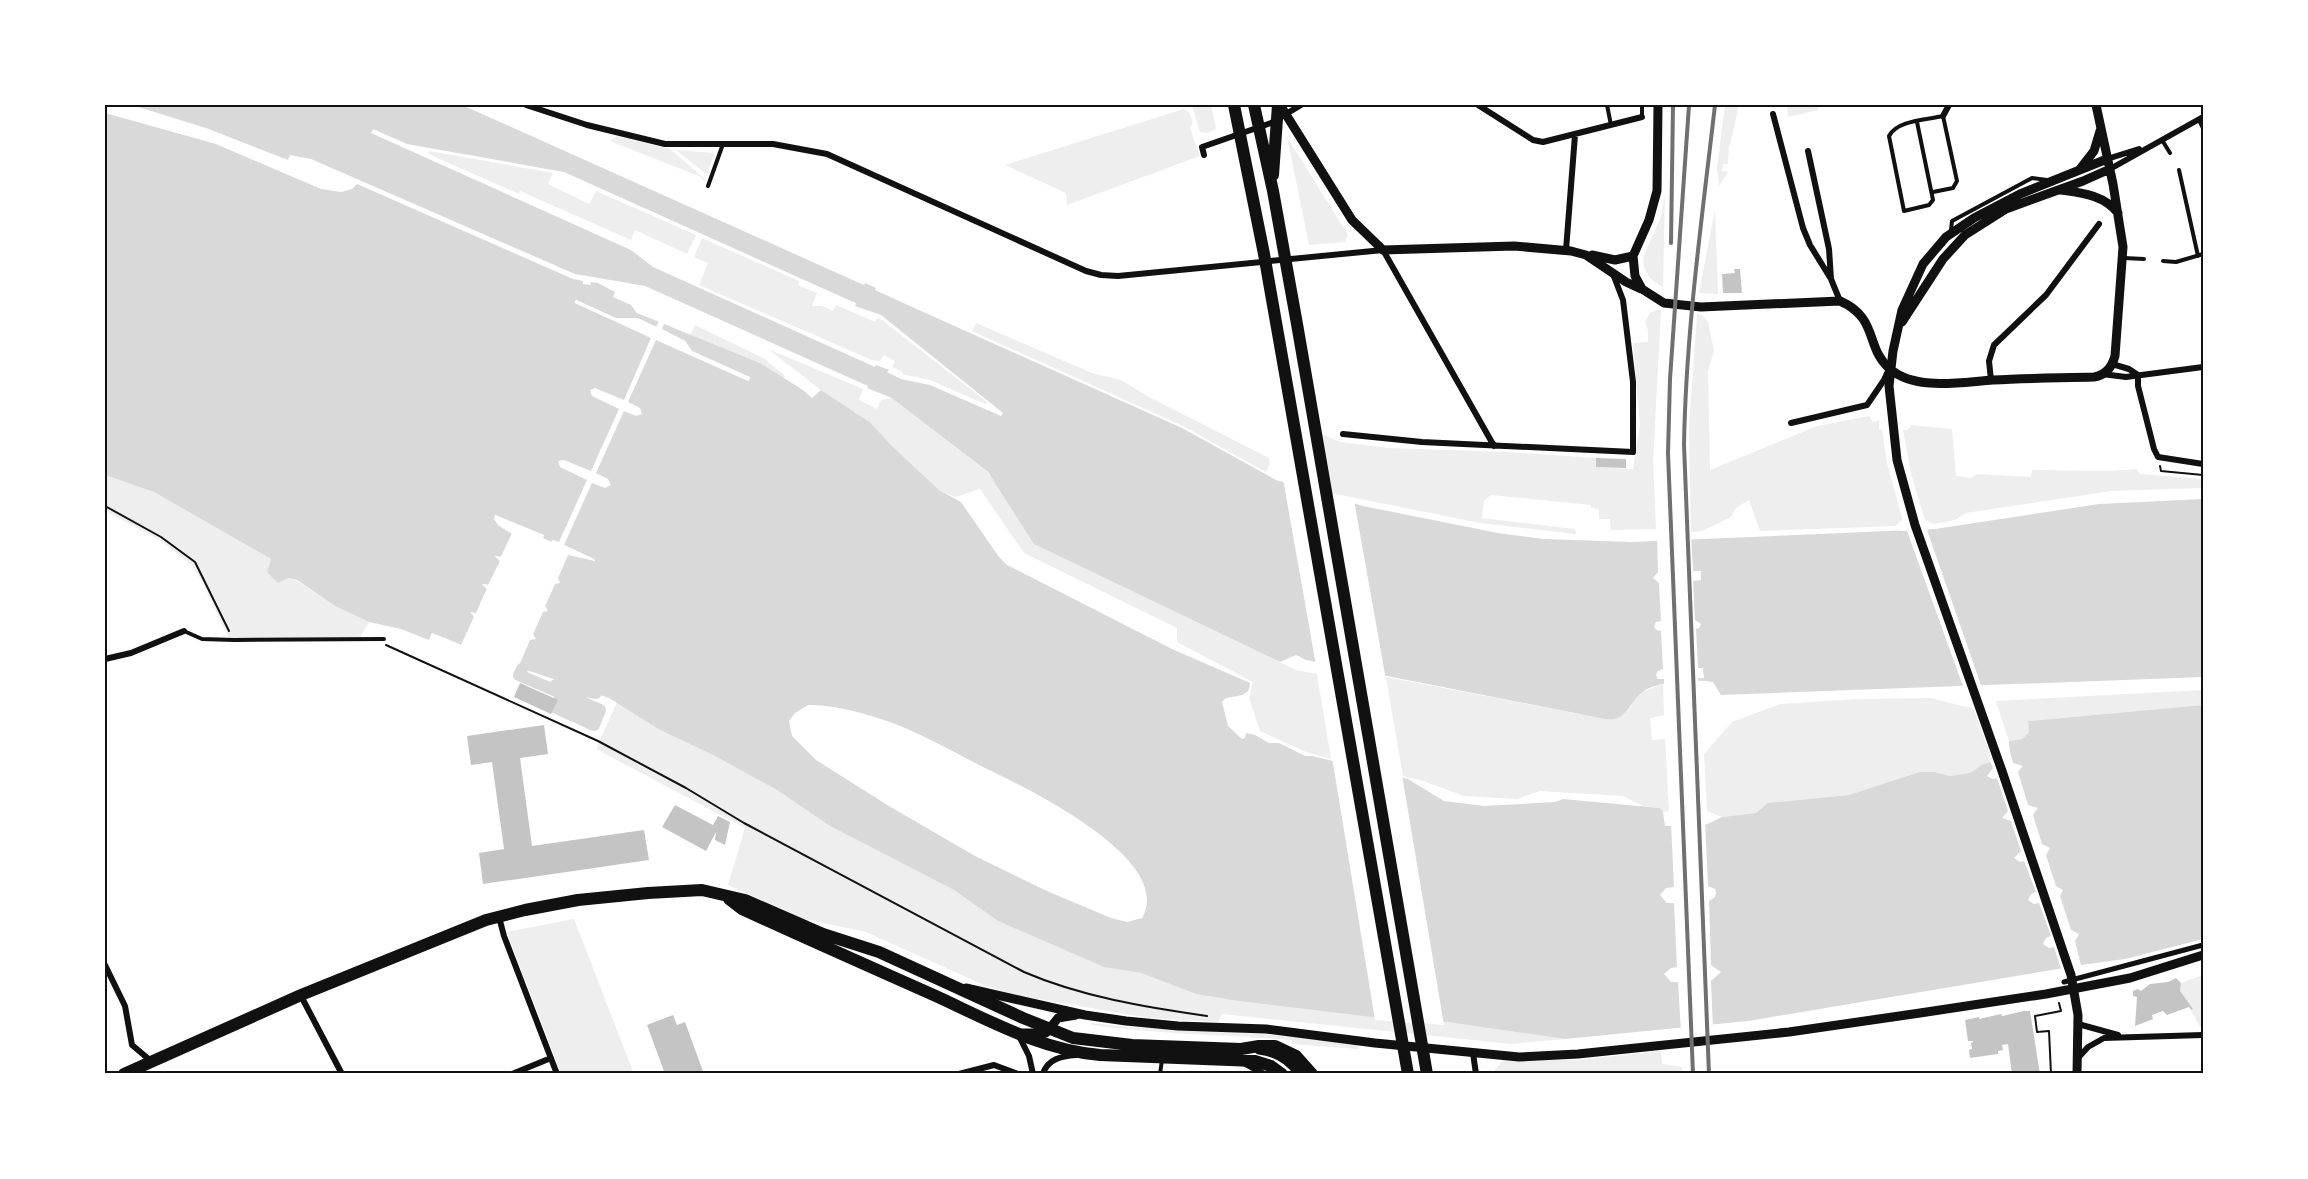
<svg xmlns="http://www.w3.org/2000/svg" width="2308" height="1179" font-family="'Sofia Sans Condensed',sans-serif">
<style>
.green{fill:#eee}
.water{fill:#d9d9d9;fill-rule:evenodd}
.pier{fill:#fff;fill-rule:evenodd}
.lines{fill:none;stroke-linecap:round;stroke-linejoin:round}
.canal{stroke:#d9d9d9;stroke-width:12}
.building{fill:#c4c4c4}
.path{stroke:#111;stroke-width:2}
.service{stroke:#111;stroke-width:4}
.pedestrian{stroke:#111;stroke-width:5}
.minor{stroke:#111;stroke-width:6}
.tertiary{stroke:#111;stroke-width:9}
.primary{stroke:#111;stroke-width:12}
.trunk{stroke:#111;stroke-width:12}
.rail{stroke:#707070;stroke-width:4}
.neatline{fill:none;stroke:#111;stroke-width:2}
</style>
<rect width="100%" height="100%" fill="#fff"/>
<path class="green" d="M1192,105h19l5,24 -9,4 -7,-1z
M1725,105h14l-9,40h-1l-1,19h-5l-1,7 6,1 -9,14 -2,-18z
M1787,105h32l-1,5 -30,7z
M1184,109l5,3 4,10 -3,6 10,28 -133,49 -1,-12 -61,-28z
M616,136l54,13 35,30v3l-4,-5 -91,-36z
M1287,137l61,98 -3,7 -36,3z
M676,150l38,3 -7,22z
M429,151l124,22 -5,11 41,20 7,-13 100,44 -9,19 -52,-24 -4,10 -111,-49 -1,3 -91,-40z
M1665,195l-2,92c-14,-7 -22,-17 -19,-32l17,-38z
M1715,209l3,85 -19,-1z
M702,238l97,43 -1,4 19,8 -5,13h10l11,5 3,-6 39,17 3,-5 109,85 -2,2 -55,-24 -28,-6v-2l-10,-5 3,-6 -11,-6 -4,6 -8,-1 -173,-75 9,-22 -14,-6z
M1656,310h5l-8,151 3,68 -45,1 -1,-11h-11v-10l-8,-1v-3l-100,-10 -7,6 -2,17 93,11 1,5 -96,-11 -149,-30 -10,-59 20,8 47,6 121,4 87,6v9l37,2 7,-44 -7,-82 15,-1v-12l-3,-8 5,-9z
M1697,314l5,1 6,7 6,29 -6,20 2,99 107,-44 52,-10 4,6 6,-2v10h3l5,33 16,58h-3l-4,5 -136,5 -11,-31 -13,8 -5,9 -29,14 -11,1 -2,-105z
M976,323l116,50 29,7 28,17 120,61 1,6 -4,8 -83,-46 -211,-95z
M695,325l70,34 20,17 -2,2 -23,-15 -70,-28z
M768,349l95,40 -4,11 18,9 4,-9 12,-2 94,74 62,79 247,119 21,4 14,85 -25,-7 -46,-21 -11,-33 4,-16 -76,-40v-14l-153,-75 -44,-64 -25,8 -16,-7 -49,-46 -19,-21 -50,-33z
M1911,425l41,4 4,47 15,2 6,-4 54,3 1,-7 74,1 31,-2 3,5 63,5v9l-92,3 -145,22 -11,7 -21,4 -9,-4 -14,-46 -8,-44h5z
M105,475l49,17 117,67 -4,13 30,9 38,25 34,16 -11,19h-128l-27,-58 -11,-18 -34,-26 -53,-28z
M1386,677l209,40 33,-7 14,-18 21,-8 1,31 -14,3 2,22 13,-1 4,72 -6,1 -3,-4 -17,-2 -20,-10 -83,-5 -23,8 -53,-3 -41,-15 -20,-5z
M2203,690v15l-175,16 1,11 -7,7 -13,2 -13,-40z
M1931,698l43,11 18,52 -9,3 -13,9 -20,3 -15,-4 -86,23 -80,8 -13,10 -34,4 -15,-6 -3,-57 28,-32 49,-18 77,-5z
M617,702l43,28 53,25 64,35 53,36 124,64 44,31 107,46 36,6 55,21 42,7 133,16 76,5 118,17 -54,5 -289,-30 -4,8 -69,-4 -139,-24 -26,-9 -118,-53 -76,-16 1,-3 -63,-28 17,-57 -149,-79z
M574,919l60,155h-73l-54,-142z
M2203,975v51l-3,1 -9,-17 2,-3 -4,-1 -9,-15 1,-8z
M1092,1023c47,6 94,7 142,9 41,2 82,8 123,12l1,5 -66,-5v-4c-67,-5 -134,-6 -201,-15z
M1661,1051l1,13 20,3v7h-190l11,-14h73z"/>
<path class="water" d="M132,105h330l402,180 1,-2 11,5 -1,2 35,16 272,122 94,52 87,26 135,27 46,6 88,3 303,-13 164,-25 104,-5v178l-482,18 -8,-13c-17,-3 -55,-1 -69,9 -11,7 -16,25 -30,28 -6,1 -14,-1 -19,-2l-289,-57 -10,-5 -16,7 -246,-118 -46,-72 -96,-74 -25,-10 1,-2 -223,-100 -70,-12 -264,-115 -21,-4 -2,5 -82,-32zM373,129l34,15 157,28 287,129 5,2 -1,3 26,9 122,98 -2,3 -71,-31 -29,-6 -14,-7 2,-2 -13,-5 -1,2 -222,-100 -22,-17 -260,-117z
M105,113l111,31 105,45 20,3 11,-3 5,-5 216,95 10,2v3l7,1 1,-3 7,1 17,9 -2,5 18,8 6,8 123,50 43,27 9,8 9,-8 50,33 19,21 49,46 22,12 38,55 8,8 165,84 78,34c0,14 -14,13 -24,15l-4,4 6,24 14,13 3,-1 1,-5 9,2 14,8h10l26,13h7l96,23 36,22 40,5 71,-4 8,-3 97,9 3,4 2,14h38l19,-9 34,-4 12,-10 81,-8 71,-23h15l15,4 20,-3 13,-9 27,-7 -1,-16 13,-2 7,-7 -1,-11 175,-16v234l-78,20 -44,6 -333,56 -183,18 -118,-17 -76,-5 -133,-16 -42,-7 -55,-21 -37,-6 -106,-46 -44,-31 -124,-64 -53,-36 -64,-35 -53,-25 -51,-32 -91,-31 50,-113 27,7 -1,-2 -41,-19 -2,2 -9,-4 1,-3 -48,-20 3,10 14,8 -11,24 -6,-1 5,5 -12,24 -6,-1 5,5 -26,56 -29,-12 -3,7 -28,-11 -32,-7 -34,-16 -38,-26 -9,-2 -10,5 -11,-11 4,-13 -117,-67 -49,-17zM576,300l40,18h22l47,23 7,10 58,26 -1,4 -174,-78zM808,705c27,0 51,7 76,15 33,11 64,29 95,45 41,20 198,93 163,153l-15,4 -16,-4 -64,-27 -72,-35 -86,-50 -73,-46 -24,-24 -3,-15 6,-8z"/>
<path class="pier" d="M576,300l40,18h22l18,9 4,-8 5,2 -3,8 23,12 7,10 58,27 -2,3 -92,-41 -28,62 12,6 2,6 -6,2 -12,-5 -28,62 12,6 3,6 -6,3 -13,-5 -28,62 30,14 1,2 -27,-6 -10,23 2,5 -5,1 -10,22 3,5 -5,1 -10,22 3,5 -6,1 -13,30 -2,-4 15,-29 36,-84 2,-2 8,3 -22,-10 -3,1 -10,-4 -1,-5 -43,-17 6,6 11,6 1,3 -51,112 -3,2 -27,-11 -2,4 -3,-1 3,-7 30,12 12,-28 -4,-5 6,1 11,-24 -5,-5 7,1 11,-24 -5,-5 7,1 10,-23 -14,-9 -4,-6 1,-4 49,20 -1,3 8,4 2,-2 6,2 28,-62 -27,-13 -2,-6 6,-1 27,11 28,-62 -27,-13 -2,-6 5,-2 29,12 27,-62 -76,-35zM637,321l46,22 5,7 -62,-28z
M1283,479l71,21 32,180 -70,-15z
M1933,527l-6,3 55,158 -18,1 -57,-158h-6l-3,-3z
M1691,536l2,35h8v9l-8,1 2,39 6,4 -2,4 -3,1 2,39h5l1,10h-6v6l-34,3v-8h-6l-2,-4 2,-4 5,-2 -2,-38 -5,-1 -2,-4 2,-4 5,-1 -2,-38 -6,-5 5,-6 -1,-35z
M2007,740l6,23 10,3 -5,6 10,33 10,3 -5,7 9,29 8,4 -4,7 10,31 7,4 -3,6 11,34 8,4 -4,7 6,24 6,3 -29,5 3,-4 -7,-22 -5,1 -6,-4 3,-6 5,-2 -12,-33 -5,1 -6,-4 3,-6 5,-2 -12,-31 -4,1 -6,-4 7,-7 -10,-30 -9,-3 6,-7 -11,-33 -4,1 -6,-3 6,-8 -4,-9 18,-5z
M1332,757l70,18 42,250 -69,-5z
M1705,822l3,64 7,3 1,4 -1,4 -6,4 2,64 10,7 -10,9 2,48 -32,3 -3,-50h-7l-7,-8 7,-6 6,-1 -3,-64h-7l-7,-8 6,-7 8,-1 -3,-64z"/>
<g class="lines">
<path class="canal" d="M522,669l-3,6 81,35 -2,5 -38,-17 -2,5 38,17 -2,5 -40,-18
M556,685l40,8"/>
</g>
<path class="building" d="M1734,269h6l2,24h-19l-1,-19 13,-1z
M1596,458l30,1v9l-30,-1z
M520,683l38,17 -7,14 -37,-17z
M544,725l4,29 -28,4 12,88 112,-16 5,30 -166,24 -4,-31 25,-4 -12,-87 -21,3 -4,-29z
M675,805l38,20 5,-9 12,6 -5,23 -10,-5 1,-8 -10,19 -44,-24z
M2176,978l5,5 -1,8 13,18 -2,1 -2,-3 -22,8 -4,-4 -11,4 1,4 -18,7 2,-29 -4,-1v-5l5,-2 3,2 9,-7 18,-2z
M2024,1011h6l10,63h-28l-4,-30 -6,1 1,5 -5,1v3l-28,4 -1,-8 3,-1 -1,-6 2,-1v-1h-5l-3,-21 14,-3v2l22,-5 1,2z
M673,1015l4,10 8,-3 19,52h-39l-18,-49z"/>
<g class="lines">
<path class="path" d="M2160,466l1,5 42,4
M105,506l56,31 34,25 34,69
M386,645l212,96 88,47 58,35 280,149c58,25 121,35 183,44
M2051,1074l-2,-43 -12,1 -2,-16 26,-5 -2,-8"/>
<path class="service" d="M1607,105l4,20
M1642,117v-12
M2199,120l4,8
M1917,122l16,78 -4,5 -25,6 -15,-75c8,-16 38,-16 54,-20l14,65 -4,7 -20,4
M2162,140l8,13
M2179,170l19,86
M708,186l15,-42
M1951,230l1,-9 80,-43 15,2
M2124,258l20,1
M2163,261l13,1 27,-8
M184,631l18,8 32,1 150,-1
M1160,1074l2,-14"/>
<path class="pedestrian" d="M2064,982l139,-37"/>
<path class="minor" d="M526,105l61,20 78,19h108l54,10 259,117 15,4 17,1 265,-26 111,196
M1478,105l55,35 10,2 99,-25
M1773,114l30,114 7,17 21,34
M1943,116l6,-11
M1808,151l21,98 2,30 9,22
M1204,155l-2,-8 69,-24 30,-18
M2107,159l32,-10
M2110,169l93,-52
M1566,250l9,-115
M2112,364l17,5 9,6
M2102,374l24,3 77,-10
M2138,375v11l16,63 4,8 45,7
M1991,380l-2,-19 5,-16 52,-50 53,-71
M1791,423l76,-18 17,-25 4,-9
M1343,434l79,8 211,10v-70l-10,-82 -10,-26
M105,659l26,-6 53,-22
M499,917l5,19 53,138
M105,965l20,41 7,39 19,16
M301,996l41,78
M2078,1024l40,11
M1019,1036l10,20 4,18
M1473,1053l3,21
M2078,1058l10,-11 16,-9 99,-3
M1244,1063l20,11
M512,1074l39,-16
M959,1074l35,-9 24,9
M1043,1074c4,-15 19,-18 33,-19"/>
<path class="tertiary" d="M1280,105l72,115 31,30 131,-4 57,5 15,4 40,27 15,7
M1658,105l-1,86 -8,29 -16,36 2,20 7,13 22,14 37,4 139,-6c39,17 25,47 50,68 26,22 71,13 103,11 33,-2 67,-2 101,-3 12,-2 18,-10 21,-21l8,-109 -10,-63 -17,-79
M2080,169l14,-18 6,-20
M2061,190c21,3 43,5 57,23
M1592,255l23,5 18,-4
M1902,322l41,-63 22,-24 41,-26 77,-28 27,-12
M966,988l119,27 41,6 52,5 88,3 109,14 144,14 59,-3 211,-22 131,-19 126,-19 84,-16 73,-23
M1023,1033h23l12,-15 18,-3
M1259,1050c17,2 30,9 40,24
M2077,1074l1,-59 -7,-40 -69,-204 -87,-246 -18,-65 -8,-74 4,-35 9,-41 21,-46 23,-27 28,-19 46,-24 87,-35"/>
<path class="primary" d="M729,899l13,10c65,30 131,59 196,88 52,24 104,53 162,58l155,6 16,5 11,8
M124,1074l177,-79 185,-75 39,-10 53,-10 70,-7 54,-3 43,10 78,34 56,18 144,66 50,20 59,7 109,4 18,-3h16l21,10 16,18"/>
<path class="trunk" d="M1234,105l30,149 144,820
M1254,105l19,86 24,133 130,750
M1273,175l5,-70"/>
<path class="rail" d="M1689,105l-19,274 -2,74 25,621
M1671,243l2,-138
M1709,1074l-25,-629c2,-114 18,-227 31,-340"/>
</g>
<rect width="2308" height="1179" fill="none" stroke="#ffffff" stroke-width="213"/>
<rect x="106" y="106" width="2096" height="966" class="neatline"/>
</svg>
